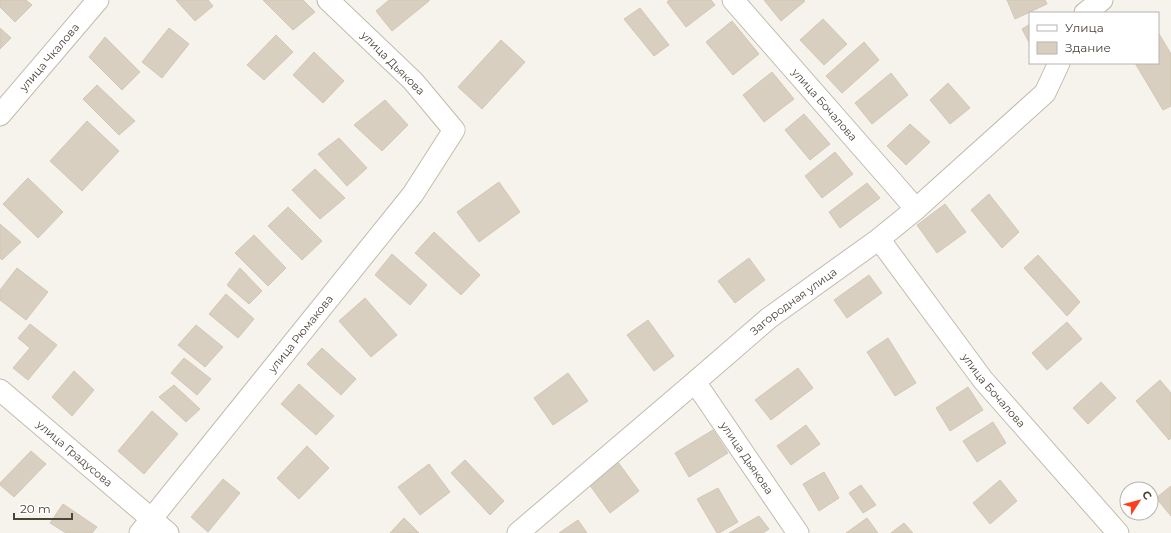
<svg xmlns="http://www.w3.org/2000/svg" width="1171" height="533" font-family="Montserrat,sans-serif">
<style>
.building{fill:#d8cfc1;stroke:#d3c7b4}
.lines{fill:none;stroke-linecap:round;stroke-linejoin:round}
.minor-casing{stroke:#c2bbae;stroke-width:23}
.minor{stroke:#fff;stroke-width:21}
.labels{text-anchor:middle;stroke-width:4;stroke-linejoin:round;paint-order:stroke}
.street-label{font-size:11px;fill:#4b4439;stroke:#fff}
</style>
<rect width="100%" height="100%" fill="#f6f3ec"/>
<path class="building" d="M0,0h26l6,5 -17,17 -15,-15z
M176,0h32l5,6 -18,15z
M263,0h40l12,12 -22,18z
M389,0h40v1l-37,30 -16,-20z
M669,0h42l4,5 -29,22 -19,-25z
M764,0h39l2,1 -24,20z
M1007,0h38l2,4 -32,15z
M640,8l29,37 -15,11 -30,-37z
M823,19l24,25 -23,21 -24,-25z
M732,21l27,33 -26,21 -27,-33z
M1030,24v20l-8,-15z
M0,28l11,10 -11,11z
M169,28l20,16 -27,34 -20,-16z
M1158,32l13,22v52l-8,4 -28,-47h23z
M276,35l17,17 -29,28 -17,-15z
M105,37l35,35 -18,18 -33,-33z
M501,40l24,22 -43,47 -24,-22z
M864,42l15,18 -37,33 -16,-17z
M314,52l30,29 -21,22 -30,-28z
M772,72l22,27 -30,23 -21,-27z
M891,73l17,22 -36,29 -17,-21z
M948,83l22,25 -20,16 -20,-24z
M97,85l38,36 -16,14 -36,-36z
M385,100l23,25 -26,26 -28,-26z
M804,114l26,30 -20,16 -25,-30z
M87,121l32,30 -37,40 -32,-30z
M910,124l20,18 -24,23 -19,-19z
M339,138l28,30 -20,18 -29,-32z
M835,152l18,22 -31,24 -17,-22z
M315,169l30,29 -25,21 -28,-29z
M28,178l35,34 -25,26 -35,-34z
M499,182l21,30 -41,30 -22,-30z
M867,183l13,15 -40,30 -11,-16z
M989,194l30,38 -17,16 -31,-38z
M945,204l21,28 -29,21 -20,-28z
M288,207l34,34 -20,19 -34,-34z
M0,224l21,18 -19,18 -2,-2z
M434,232l46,43 -19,20 -46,-42z
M254,235l32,33 -18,18 -33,-33z
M392,254l35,31 -17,20 -35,-30z
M1038,255l42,47 -13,14 -43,-48z
M749,258l16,22 -30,23 -17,-22z
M17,268l31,24 -22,28 -26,-20v-10z
M240,268l22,23 -13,13 -22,-19z
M869,275l13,18 -35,25 -13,-18z
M226,294l28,25 -16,19 -29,-24z
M365,298l32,37 -26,22 -32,-36z
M648,320l26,36 -20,15 -27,-36z
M1067,322l15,17 -35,31 -15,-17z
M30,324l27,21 -29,35 -15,-12 17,-20 -12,-10z
M196,325l27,22 -18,20 -27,-22z
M888,338l28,45 -21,13 -28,-44z
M322,348l34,31 -15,16 -34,-31z
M184,358l27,21 -14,16 -26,-22z
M798,368l15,20 -42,32 -16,-20z
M74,371l20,19 -22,26 -20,-19z
M568,373l20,28 -35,24 -19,-27z
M1160,380l11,13v45l-2,2 -33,-39z
M1101,382l15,16 -28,26 -15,-16z
M299,384l35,32 -18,19 -35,-31z
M174,385l26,24 -14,13 -27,-25z
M968,387l15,23 -33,21 -14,-23z
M152,411l26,23 -34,40 -26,-23z
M993,422l13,21 -29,19 -14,-21z
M806,425l14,19 -29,21 -14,-19z
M713,430l15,23 -39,24 -14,-24z
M307,446l22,22 -30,31 -22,-21z
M31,451l15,13 -32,33 -14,-12v-2z
M615,458l24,33 -29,22 -24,-33z
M465,460l39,41 -14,14 -39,-42z
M429,464l21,28 -30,23 -22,-28z
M824,472l15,26 -20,13 -16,-27z
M223,479l17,14 -32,39 -17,-15z
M1000,480l17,21 -27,23 -17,-21z
M861,485l15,20 -13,8 -14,-20z
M1171,486v30l-15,-18z
M718,488l20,34 -19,11h-2l-20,-34z
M63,504l34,23 -5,6h-26l-16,-10z
M759,516l10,13 -6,4h-34z
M404,518l15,15h-29z
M867,518l11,15h-32z
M578,520l9,13h-28z
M904,523l9,10h-22z"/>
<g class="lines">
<g class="minor-casing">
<g id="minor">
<path id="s1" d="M733,0l183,209"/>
<path d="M1085,13l17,-13"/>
<path id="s2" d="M0,115l98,-115"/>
<path id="s3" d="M879,239l104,141 135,153"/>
<path id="s4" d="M695,382l103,151"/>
<path id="s5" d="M0,390l168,143"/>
<path id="s6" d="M140,533l273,-339 41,-64 -41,-49 -85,-81"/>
<path id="s7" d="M518,533l177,-151 74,-64 110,-79 37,-30 129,-116 14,-30"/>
</g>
</g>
<use href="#minor" class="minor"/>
</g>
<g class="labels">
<g class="street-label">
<text dy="4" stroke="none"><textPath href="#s2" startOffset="76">улица Чкалова</textPath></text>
<text transform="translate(393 63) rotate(45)" y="4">улица Дьякова</text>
<text dy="4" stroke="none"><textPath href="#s1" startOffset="139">улица Бочалова</textPath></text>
<text dy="4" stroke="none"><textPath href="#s7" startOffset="360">Загородная улица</textPath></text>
<text dy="4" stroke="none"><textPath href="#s6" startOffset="256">улица Рюмакова</textPath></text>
<text dy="4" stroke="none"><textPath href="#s3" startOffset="190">улица Бочалова</textPath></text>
<text dy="4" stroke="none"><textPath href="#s5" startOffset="98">улица Градусова</textPath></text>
<text dy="4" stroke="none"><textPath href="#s4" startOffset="92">улица Дьякова</textPath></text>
</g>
</g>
<rect x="1029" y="12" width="130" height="52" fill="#ffffff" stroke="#b7b4b0"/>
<rect x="1037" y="25" width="20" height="6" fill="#ffffff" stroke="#b7b4b0"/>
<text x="1065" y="32" font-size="12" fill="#4b4439">Улица</text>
<rect x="1037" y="42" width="20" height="12" fill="#d8cfc1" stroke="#b7b4b0"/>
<text x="1065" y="52" font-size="12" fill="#4b4439">Здание</text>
<g transform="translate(1139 501) rotate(54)"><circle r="19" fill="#ffffff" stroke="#b7b4b0"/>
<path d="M0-3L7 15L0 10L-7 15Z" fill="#fc3f1d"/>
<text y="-6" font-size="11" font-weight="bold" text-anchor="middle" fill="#4b4439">С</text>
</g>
<path d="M14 513v6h58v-6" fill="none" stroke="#4b4439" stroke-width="2"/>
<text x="20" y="513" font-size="12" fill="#4b4439" stroke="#ffffff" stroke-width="3" paint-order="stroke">20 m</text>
</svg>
